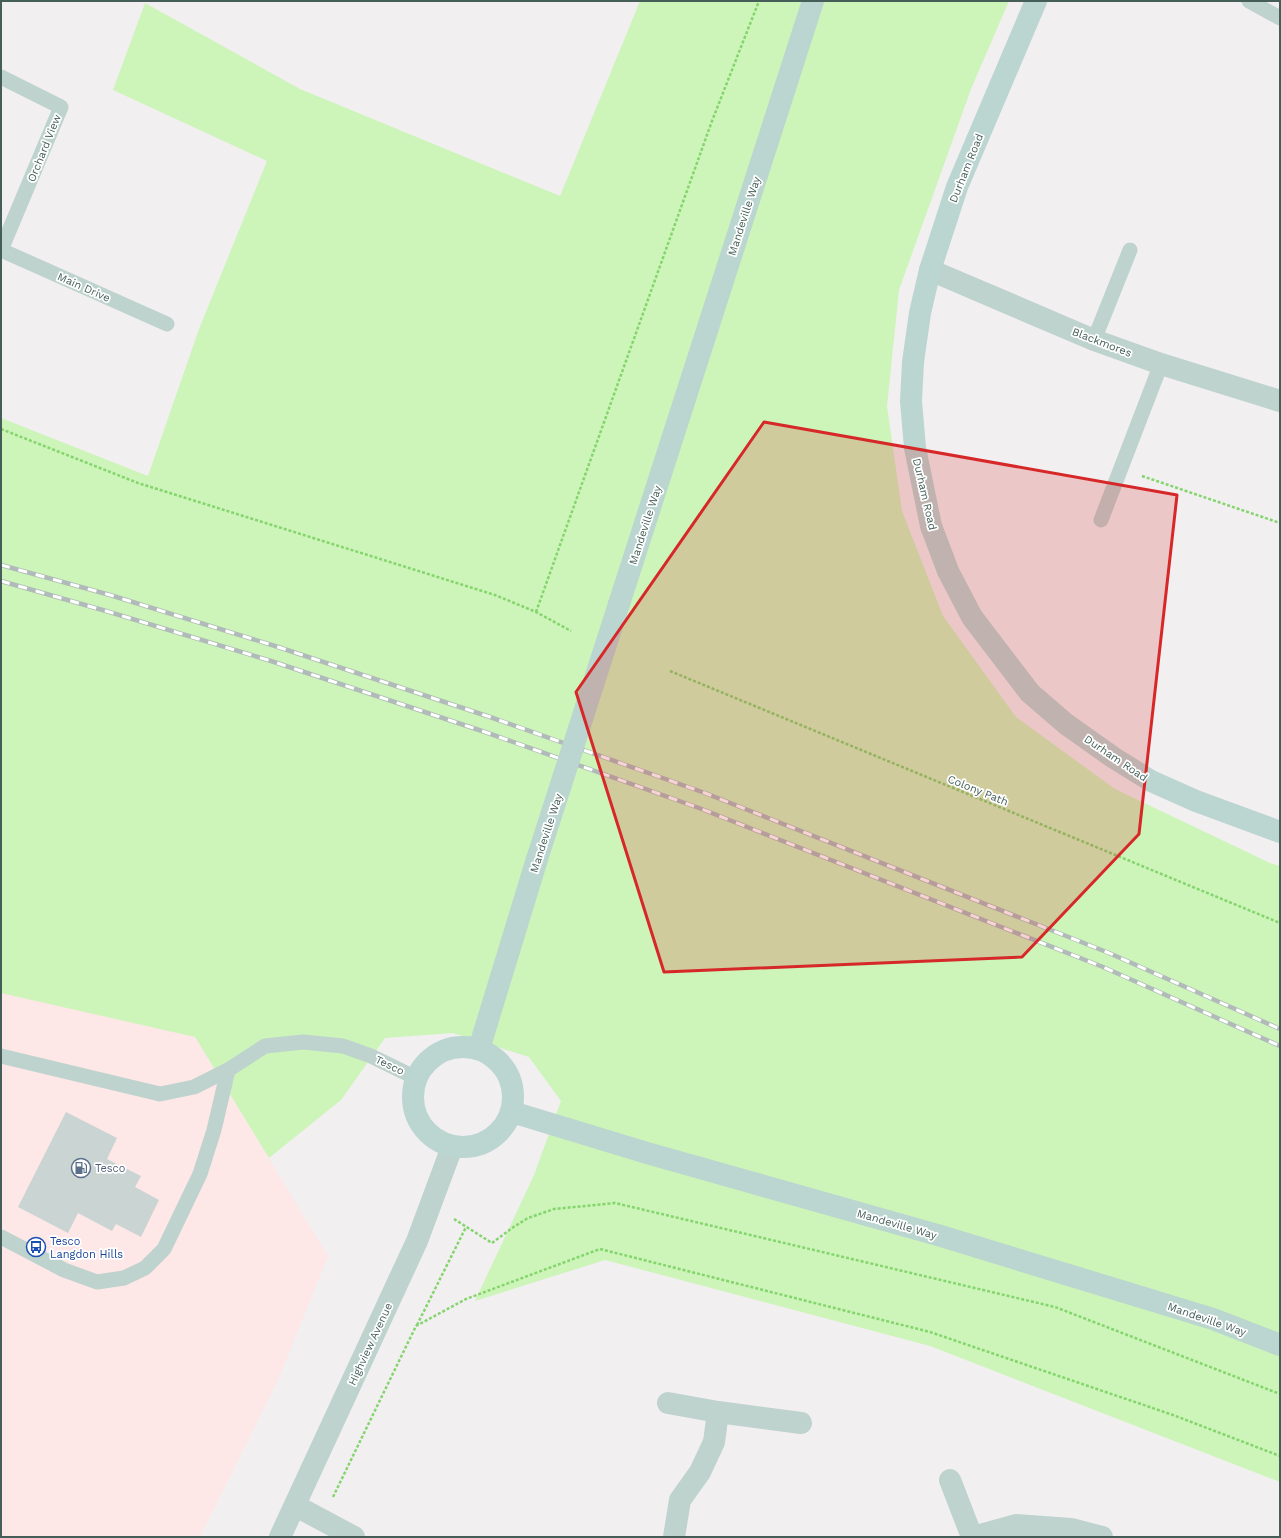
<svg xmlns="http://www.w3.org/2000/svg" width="1281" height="1538" font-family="'Work Sans',sans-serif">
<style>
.commercial{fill:#fee7e7}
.green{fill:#cdf4b9}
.building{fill:#cad4d3}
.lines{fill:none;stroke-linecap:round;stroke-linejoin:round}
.path{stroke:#84d56d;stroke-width:2.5;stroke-dasharray:3 2;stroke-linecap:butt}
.lane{stroke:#bed3cd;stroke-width:15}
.street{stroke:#bed3cd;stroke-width:22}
.secondary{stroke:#bbd5d0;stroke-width:22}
.rail-casing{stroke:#b0bab9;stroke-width:4.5}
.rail{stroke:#fff;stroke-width:3;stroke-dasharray:9;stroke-linecap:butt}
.secondary-bridge{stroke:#bbd5d0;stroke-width:22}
.marked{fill:#d62828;fill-opacity:0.2;stroke:#d62828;stroke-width:3;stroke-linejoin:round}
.labels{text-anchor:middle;stroke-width:3.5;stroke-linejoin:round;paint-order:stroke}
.street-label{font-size:11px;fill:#455f58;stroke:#fff}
.service-label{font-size:11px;fill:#4e5e75;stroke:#fff;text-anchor:start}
.transit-label{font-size:11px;fill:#164399;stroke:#fff;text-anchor:start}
</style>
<rect width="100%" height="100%" fill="#f2eff1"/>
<path class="commercial" d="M1,991l194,46 133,219 -50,124 -78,157h-199z"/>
<path class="green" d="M640,1h369l-38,88 -72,201 -12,116 15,105 41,105 73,101 99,72 155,74 10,3v616l-350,-136 -325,-86 -130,41 59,-126 27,-74 -32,-44 -76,-24 -68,5 -44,62 -72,58 -74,-121 -194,-44v-575l147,58 51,-147 68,-168 -154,-71 32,-87 155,86 260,107z"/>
<path class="building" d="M66,1112l51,26 -10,21 34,17 -6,11 24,13 -18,37 -25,-13 -4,7 -34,-18 -10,20 -50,-26z"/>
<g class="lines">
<path class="path" d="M1,429l137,54 357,112 41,17 35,19
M1142,476l138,47
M536,612l176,-491 47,-120
M670,671l610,252
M454,1219l38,24 20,-15 16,-10 26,-9 61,-6 440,104 225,87
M417,1325l49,-98
M333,1497l83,-171 50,-27 134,-50 330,83 243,83 107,41"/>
<path class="lane" d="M1249,1l31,17
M1,77l60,30 -60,143
M1,250l166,74
M1094,340l36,-90
M1101,520l60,-156
M1,1056l159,38 34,-7 34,-17 37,-24 38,-4 40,4 28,10 45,22
M1,1237l63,33 33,12 27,-4 21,-10 19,-19 36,-75 14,-44 14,-60"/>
<path class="street" d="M930,270l164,70 67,24 119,37
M668,1403l50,9
M950,1480l22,57
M296,1506l58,31
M280,1537l137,-296 35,-94
M674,1537l6,-37 20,-28 14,-30 4,-30 83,11
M973,1537l43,-12 55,4 31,8"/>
<path class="secondary" d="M1036,1l-79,186 -27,83 -10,43 -7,49 -2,39 4,47 16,78 17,45 24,46 58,76 36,31 48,34 37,23 45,20 84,31
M619,604l194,-603
M413 1097a50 50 0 1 1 100 0a50 50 0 1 1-100 0Z
M479,1049l58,-190
M512,1112l135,41 294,83 272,83 67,26"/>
<g class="rail-casing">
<path id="rail" d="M1,565l109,30 165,51 215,71 215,76 404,160 171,76
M1,581l105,30 165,50 214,71 214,76 404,159 177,79"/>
</g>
<use href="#rail" class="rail"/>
<path class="secondary-bridge" d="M537,859l82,-255"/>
</g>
<path class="marked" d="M764,422l413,73 -38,339 -117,123 -358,15 -88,-280z"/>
<defs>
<g id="fuel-ring" transform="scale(1)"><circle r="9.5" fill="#fff" stroke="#5c6f8a" stroke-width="1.5"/><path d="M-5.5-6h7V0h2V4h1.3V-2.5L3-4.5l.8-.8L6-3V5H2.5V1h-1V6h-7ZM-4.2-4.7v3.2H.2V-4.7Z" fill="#5c6f8a"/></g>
<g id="bus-ring" transform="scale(1)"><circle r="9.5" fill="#fff" stroke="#1a4fb4" stroke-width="1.5"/><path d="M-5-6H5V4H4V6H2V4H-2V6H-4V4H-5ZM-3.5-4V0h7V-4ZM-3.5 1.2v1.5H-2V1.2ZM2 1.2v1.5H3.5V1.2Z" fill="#1a4fb4"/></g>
</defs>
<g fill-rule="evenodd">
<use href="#fuel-ring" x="81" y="1168"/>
<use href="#bus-ring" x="36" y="1247"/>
</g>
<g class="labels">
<g class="street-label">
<text transform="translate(44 148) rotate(-68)" y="4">Orchard View</text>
<text transform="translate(966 168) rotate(-68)" y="4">Durham Road</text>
<text transform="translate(744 216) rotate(-72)" y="4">Mandeville Way</text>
<text transform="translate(84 287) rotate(24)" y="4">Main Drive</text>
<text transform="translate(1102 342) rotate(21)" y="4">Blackmores</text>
<text transform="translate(925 494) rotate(77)" y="4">Durham Road</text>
<text transform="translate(645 525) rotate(-72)" y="4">Mandeville Way</text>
<text transform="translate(1116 758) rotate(34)" y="4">Durham Road</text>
<text transform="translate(978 790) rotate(22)" y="4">Colony Path</text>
<text transform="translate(546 833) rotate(-72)" y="4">Mandeville Way</text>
<text transform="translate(390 1065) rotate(26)" y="4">Tesco</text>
<text transform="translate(897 1224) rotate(16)" y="4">Mandeville Way</text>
<text transform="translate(1207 1319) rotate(19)" y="4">Mandeville Way</text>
<text transform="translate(370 1344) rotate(-65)" y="4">Highview Avenue</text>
</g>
<g class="service-label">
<text x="95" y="1172">Tesco</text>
</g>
<g class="transit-label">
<text x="50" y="1245">Tesco<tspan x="50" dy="13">Langdon Hills</tspan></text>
</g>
</g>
<rect width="1281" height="1538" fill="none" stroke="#455f58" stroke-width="4"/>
</svg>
